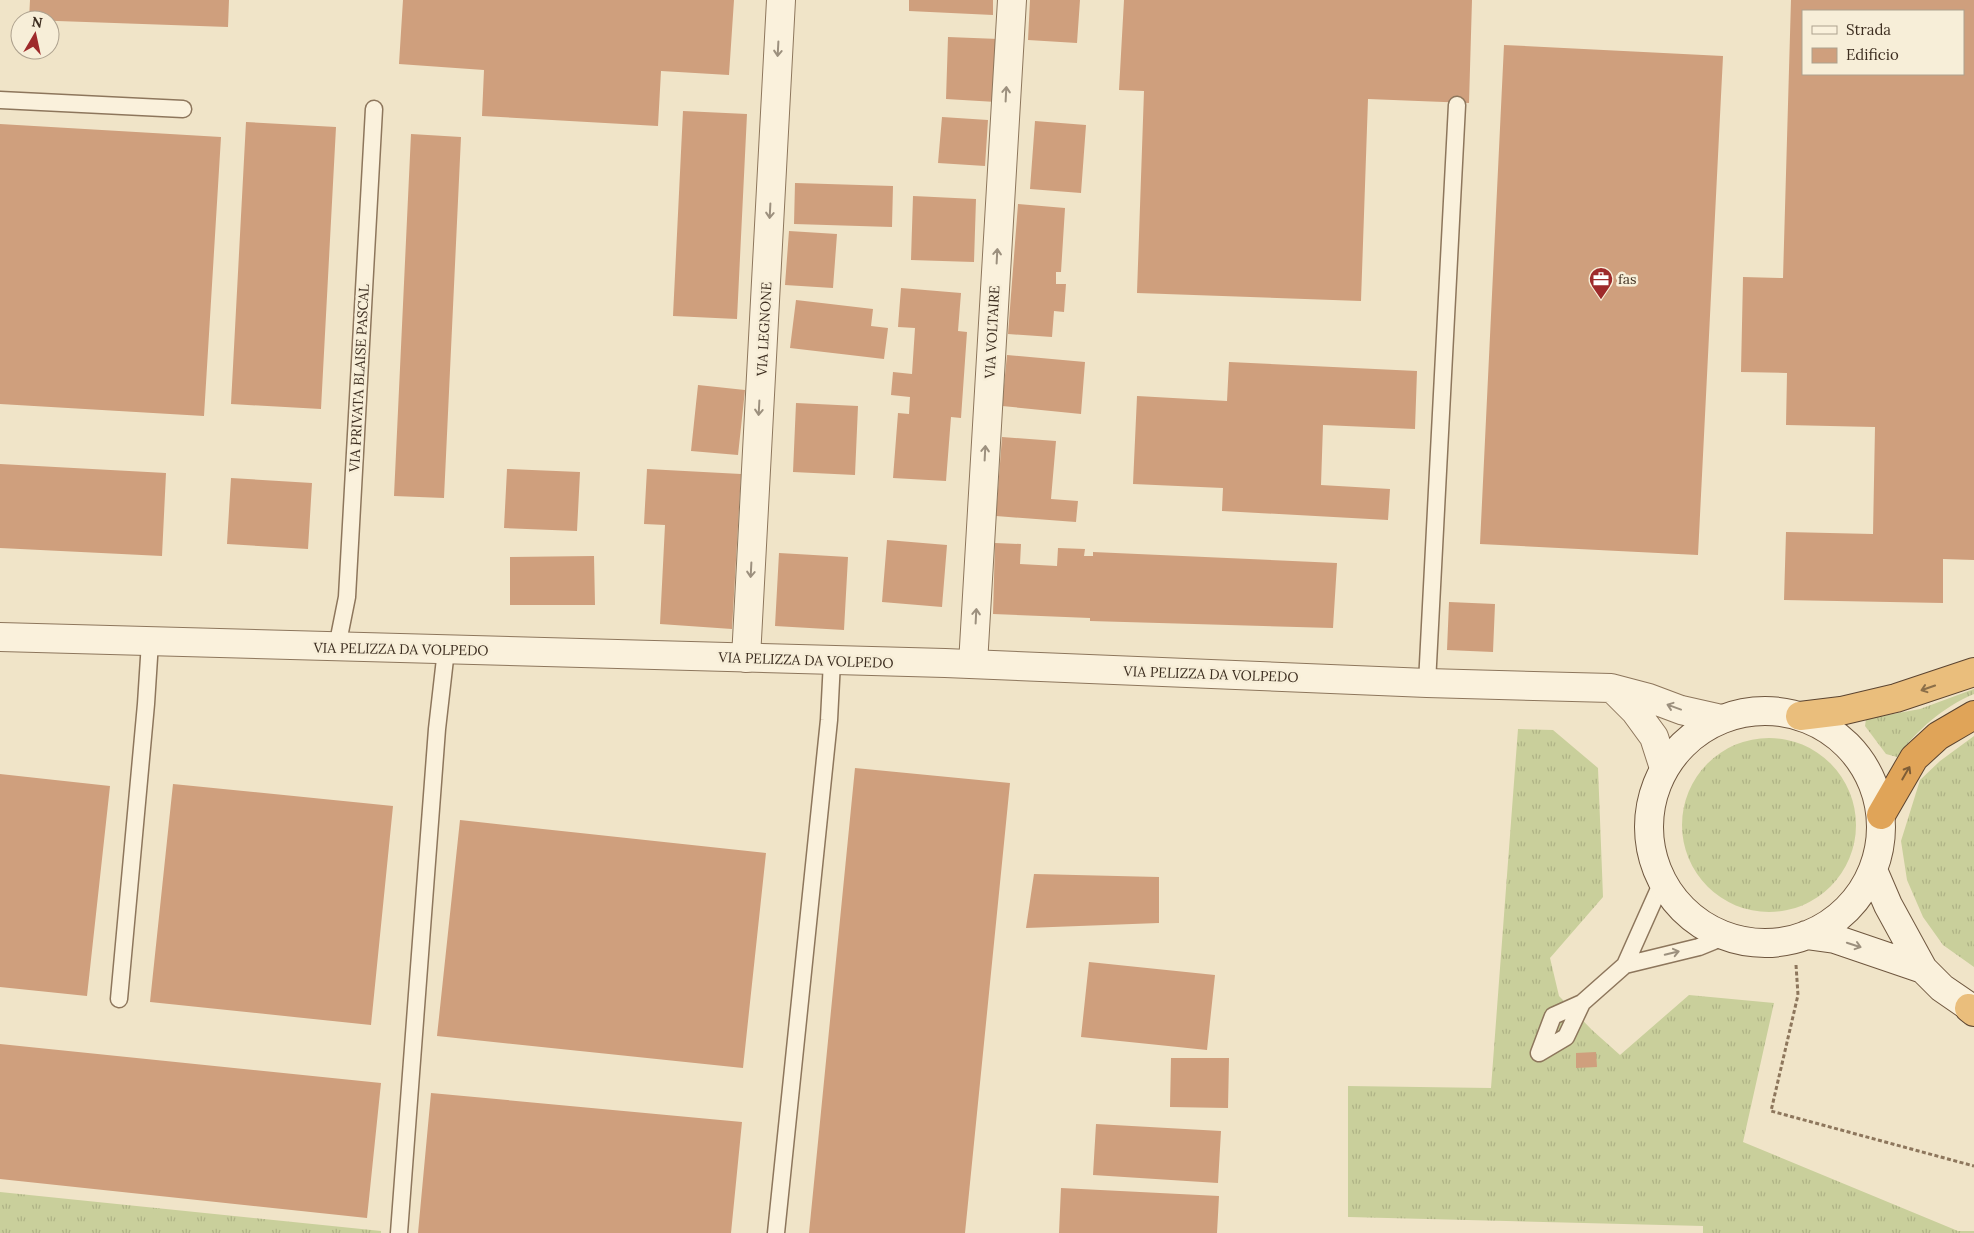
<svg xmlns="http://www.w3.org/2000/svg" width="1974" height="1233" font-family="Lora,serif">
<style>
.grass{fill:url(#grass-tufts)}
.building{fill:#cf9f7d;fill-rule:evenodd}
.lines{fill:none;stroke-linecap:round;stroke-linejoin:round}
.service-casing{stroke:#8d765c;stroke-width:19}
.minor-casing{stroke:#8d765c;stroke-width:30}
.tertiary-casing{stroke:#8d765c;stroke-width:30}
.secondary-casing{stroke:#6f573f;stroke-width:30}
.trunk-casing{stroke:#5b4430;stroke-width:30}
.motorway-casing{stroke:#5b4430;stroke-width:30}
.path{stroke:#8d765c;stroke-width:3;stroke-dasharray:4 2.5;stroke-linecap:butt}
.service{stroke:#faf1dc;stroke-width:16}
.minor{stroke:#faf1dc;stroke-width:28}
.tertiary{stroke:#faf1dc;stroke-width:28}
.secondary{stroke:#faf1dc;stroke-width:28}
.trunk{stroke:#eabe7c;stroke-width:28}
.motorway{stroke:#e0a458;stroke-width:28}
.oneway{stroke:#9c907e}
.oneway2{stroke:#8b6f49}
.oneway3{stroke:#7e5d36}
.labels{text-anchor:middle;stroke-width:5;stroke-linejoin:round;paint-order:stroke}
.poi-label{font-size:14px;fill:#3d2e20;stroke:#f7eed8;text-anchor:start}
.street-label{font-size:14px;fill:#3d2e20;stroke:#f7eed8}
</style>
<defs>
<pattern id="grass-tufts" width="24" height="20" patternUnits="userSpaceOnUse" patternTransform="scale(1.25)"><rect width="24" height="20" fill="#c9cf9b"/><path d="M3 7l-1-3M5 7V3M7 7l1-3M15 17l-1-3M17 17v-4M19 17l1-3" fill="none" stroke="#aeb285"/></pattern>
</defs>
<rect width="100%" height="100%" fill="#f0e4c8"/>
<path class="grass" d="M1974,689v5c-31,13 -57,36 -77,63l-11,-3 -21,-28 1,-7 54,-10z
M1518,729l35,1 45,38 5,129 -53,61 9,38 33,34 28,25 69,-60 85,8 -31,139 215,89h16v2h-271v-7l-355,-9v-131l143,2z
M1974,736v231l-31,-22 -20,-28 -16,-37 -6,-39 19,-61 20,-19z
M1682 825a87 87 0 1 1 174 0a87 87 0 1 1-174 0Z
M0,1192l381,39v2h-381z"/>
<path class="building" d="M30,0h199l-1,27 -199,-7z
M403,0h331l-5,75 -68,-4 -3,55 -176,-10 2,-46 -85,-6z
M909,0h84v15l-84,-4z
M1030,0h50l-3,43 -49,-3z
M1124,0h348l-3,103 -101,-4 -7,202 -224,-8 7,-202 -25,-1z
M1791,0h183v560l-31,-1v44l-159,-3 2,-68 87,2 2,-107 -89,-2 1,-52 -46,-1 2,-95 40,1zM1803,11h160v63h-160z
M948,37l51,2 -3,63 -50,-3z
M1504,45l219,11 -25,499 -218,-11z
M683,111l64,3 -10,205 -64,-3z
M942,117l46,3 -3,46 -47,-3z
M1035,121l51,4 -5,68 -51,-4z
M246,122l90,5 -15,282 -90,-5z
M0,124l221,13 -17,279 -204,-12z
M411,134l50,3 -17,361 -50,-2z
M795,183l98,3 -1,41 -98,-3z
M913,196l63,3 -2,63 -63,-2z
M1018,204l47,4 -4,64h-5v12h10l-2,28 -10,-1 -2,26 -44,-3z
M789,231l48,3 -4,54 -48,-3z
M901,288l60,5 -3,38 9,1 -6,86 -10,-1 -5,64 -53,-3 5,-65 11,1 1,-17 -19,-2 2,-23 19,2 3,-46 -17,-1z
M796,300l77,9 -2,17 17,2 -4,31 -94,-11z
M1007,355l78,7 -4,52 -79,-8z
M1229,362l188,9 -2,58 -92,-4 -2,60 69,4 -2,31 -166,-9 1,-23 -90,-4 4,-88 90,5z
M698,385l47,5 -7,65 -47,-4z
M796,403l62,3 -3,69 -62,-3z
M1002,437l54,4 -5,58 27,2 -2,21 -80,-6z
M0,464l166,9 -4,83 -162,-8z
M507,469l73,3 -3,59 -73,-3z
M647,469l94,5 -9,155 -72,-5 5,-99 -21,-1z
M231,478l81,5 -4,66 -81,-5z
M887,540l60,5 -5,62 -60,-5z
M995,543l26,1 -1,20 37,2 1,-18 27,1 -1,7h9v-4l244,11 -4,65 -243,-7v-3l-97,-4z
M779,553l69,4 -4,73 -69,-4z
M594,556l1,49h-85v-48z
M1449,602l46,2 -2,48 -46,-2z
M855,768l155,15 -45,450h-156z
M0,774l110,12 -23,210 -87,-9z
M173,784l220,22 -22,219 -221,-23z
M460,820l306,33 -23,215 -306,-32z
M1034,874l125,3v46l-133,5z
M1089,962l126,13 -8,75 -126,-13z
M0,1044l381,39 -14,135 -367,-39z
M1596,1052l1,15 -21,1v-15z
M1171,1058h58l-1,50 -58,-1z
M431,1093l311,29 -11,111h-313z
M1096,1124l125,7 -3,52 -125,-8z
M1061,1188l158,8 -2,37h-158z"/>
<g class="lines">
<g class="service-casing">
<path id="service" d="M0,100l183,9
M337,647l10,-50 27,-488
M1427,683l30,-578
M1625,965l74,-18 27,-11
M119,999l27,-295 4,-62
M1539,1053l14,-37 29,-13 43,-38 37,-83
M1539,1053l27,-16 16,-34
M399,1233l38,-504 9,-79
M776,1233l53,-513 3,-59"/>
</g>
<g class="minor-casing">
<path id="minor" d="M746,658l35,-658
M973,664l39,-664"/>
</g>
<g class="tertiary-casing">
<path id="tertiary" d="M0,637l945,26 482,20 184,5 38,10 32,12 40,9
M1613,689l22,22 19,26 10,31"/>
</g>
<g class="secondary-casing">
<path id="secondary" d="M1649 827a116 116 0 1 1 232 0a116 116 0 1 1-232 0Z
M1873,870l15,35 35,64 19,19 32,22
M1806,935l29,4 88,30"/>
</g>
<g class="trunk-casing">
<path id="trunk" d="M1800,716l41,-5 55,-13 78,-26
M1969,1008l5,4"/>
</g>
<g class="motorway-casing">
<path id="motorway" d="M1881,815l33,-57 24,-22 36,-21"/>
</g>
<path class="path" d="M1796,965l2,30 -27,116 203,55"/>
<use href="#service" class="service"/>
<use href="#minor" class="minor"/>
<use href="#tertiary" class="tertiary"/>
<use href="#secondary" class="secondary"/>
<use href="#trunk" class="trunk"/>
<use href="#motorway" class="motorway"/>
</g>
<defs><path id="oneway-shaft" d="M-6 0H5M1.5-3L5.5 0L1.5 3" fill="none" stroke-width="1.6" stroke-linecap="round" stroke-linejoin="round" transform="scale(1.25)"/></defs>
<g class="oneway">
<use href="#oneway-shaft" transform="translate(778 49) rotate(93)"/>
<use href="#oneway-shaft" transform="translate(1006 94) rotate(-87)"/>
<use href="#oneway-shaft" transform="translate(770 211) rotate(93)"/>
<use href="#oneway-shaft" transform="translate(997 256) rotate(-87)"/>
<use href="#oneway-shaft" transform="translate(759 408) rotate(93)"/>
<use href="#oneway-shaft" transform="translate(985 453) rotate(-87)"/>
<use href="#oneway-shaft" transform="translate(751 570) rotate(93)"/>
<use href="#oneway-shaft" transform="translate(976 616) rotate(-87)"/>
<use href="#oneway-shaft" transform="translate(1674 707) rotate(-160)"/>
<use href="#oneway-shaft" transform="translate(1854 945) rotate(18)"/>
<use href="#oneway-shaft" transform="translate(1672 953) rotate(-14)"/>
</g>
<use class="oneway2" href="#oneway-shaft" transform="translate(1928 688) rotate(161)"/>
<use class="oneway3" href="#oneway-shaft" transform="translate(1906 773) rotate(-60)"/>
<defs>
<g id="office-pin" transform="scale(1.25)"><path d="M0 17L-7.5 6A9.5 9.5 0 1 1 7.5 6Z" fill="#9e2a2b" stroke="#f7eed8"/><path d="M-6-3h4V-5.5h4V-3h4V5H-6ZM-1-4.5V-3h2v-1.5ZM-6 0V1H6V0Z" fill="#fff"/></g>
</defs>
<g fill-rule="evenodd">
<use href="#office-pin" x="1601" y="279"/>
</g>
<g class="labels">
<g class="poi-label">
<text x="1618" y="284">fas</text>
</g>
<g class="street-label">
<text transform="translate(764 329) rotate(-87)" y="5">VIA LEGNONE</text>
<text transform="translate(992 332) rotate(-87)" y="5">VIA VOLTAIRE</text>
<text transform="translate(359 378) rotate(-87)" y="5">VIA PRIVATA BLAISE PASCAL</text>
<text transform="translate(401 649) rotate(1)" y="5">VIA PELIZZA DA VOLPEDO</text>
<text transform="translate(806 660) rotate(2)" y="5">VIA PELIZZA DA VOLPEDO</text>
<text transform="translate(1211 674) rotate(2)" y="5">VIA PELIZZA DA VOLPEDO</text>
</g>
</g>
<rect x="1802" y="10" width="162" height="65" fill="#f7eed8" stroke="#ada18e"/>
<rect x="1812" y="26" width="25" height="8" fill="#faf1dc" stroke="#ada18e"/>
<text x="1846" y="35" font-size="15" fill="#3d2e20">Strada</text>
<rect x="1812" y="48" width="25" height="15" fill="#cf9f7d" stroke="#ada18e"/>
<text x="1846" y="60" font-size="15" fill="#3d2e20">Edificio</text>
<g transform="translate(35 35) rotate(9)"><circle r="24" fill="#f7eed8" stroke="#ada18e"/>
<path d="M0-4L9 19L0 12L-9 19Z" fill="#9e2a2b"/>
<text y="-8" font-size="14" font-weight="bold" text-anchor="middle" fill="#3d2e20">N</text>
</g>
</svg>
